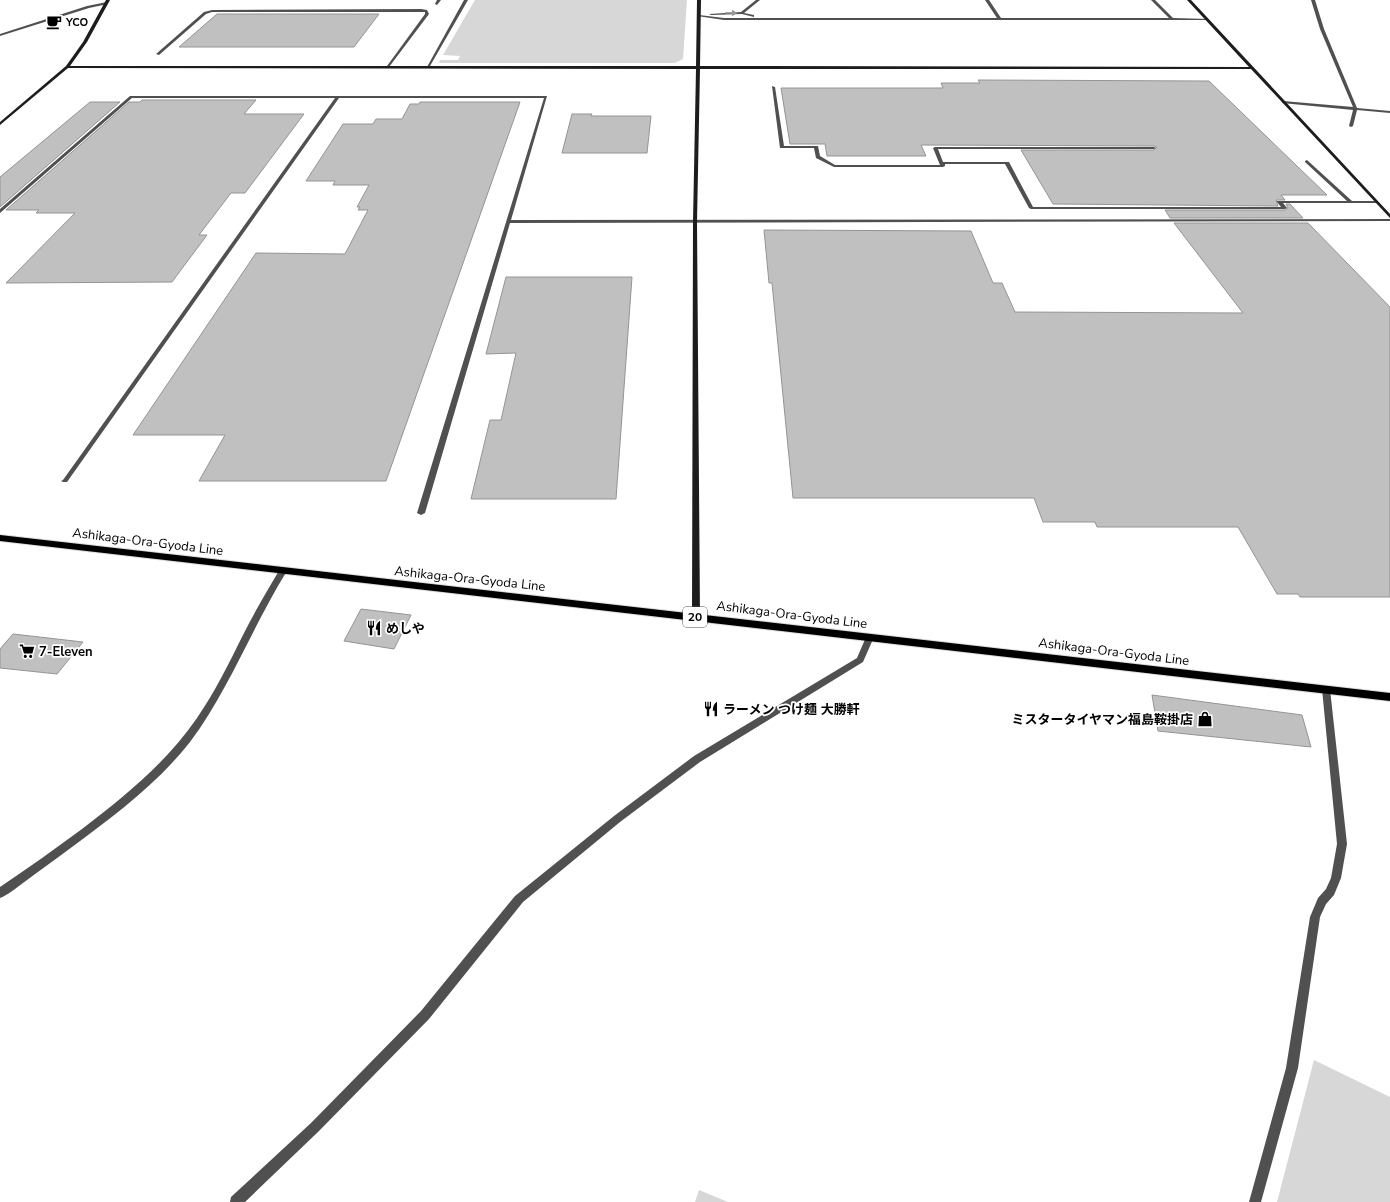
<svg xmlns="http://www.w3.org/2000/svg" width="1390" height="1202" font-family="'Nunito Sans','Noto Sans JP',sans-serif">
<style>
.green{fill:#d7d7d7}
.building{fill:#c0c0c0;stroke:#949494}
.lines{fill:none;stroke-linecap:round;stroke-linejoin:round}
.primary-casing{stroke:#dbdbdb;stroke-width:2}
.lane{fill:#505050;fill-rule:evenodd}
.street{fill:#505050;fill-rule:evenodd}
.secondary{fill:#1d1d1d;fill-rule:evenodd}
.primary{fill:#000;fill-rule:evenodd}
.oneway{fill:#969696}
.labels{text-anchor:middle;stroke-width:3.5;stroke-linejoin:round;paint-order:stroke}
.far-poi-label{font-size:11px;font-weight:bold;fill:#000;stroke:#fff;text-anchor:start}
.shield{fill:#fff;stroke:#4c4c4c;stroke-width:1}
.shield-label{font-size:12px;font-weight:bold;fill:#000}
.street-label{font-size:13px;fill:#000;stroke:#fff}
.poi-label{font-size:13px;font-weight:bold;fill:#000;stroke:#fff;text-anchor:start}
</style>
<rect width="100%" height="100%" fill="#fff"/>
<path class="green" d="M475,0h212l-4,59 -8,4h-236l1,-3h18l2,-4 -17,-1z
M1314,1060l76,37v105h-113z
M699,1190l29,12h-33z"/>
<path class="building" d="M217,14h162l-25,33h-175z
M978,80l231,1 118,114h-46l4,5h-9l2,6 -225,-2 -32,-54h133l3,-3 -3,-1 -233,-1 5,11h-99l-2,-12h-35l-9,-56h162l-2,-5h39z
M142,100h114l-12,14h60l-59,79h-14l-32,42h8l-35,47 -166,1 69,-70h-39l3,-3h-33l123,-108h11z
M90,102h30l-120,105v-30z
M420,102h100l-134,379h-187l26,-46h-92l123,-182 89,1 23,-44h-10l2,-3h-3l12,-22h-36l2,-4h-29l37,-57h30l3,-5h26l8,-15h9z
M572,114h20l-1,2h60l-4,37h-85z
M1286,204h4l13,14h-133l-5,-8h120l3,-2z
M1174,223h134l82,84v290h-90l-2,-3h-21l-39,-67h-141l-2,-5h-52l-9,-24h-241l-21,-215h-3l-5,-53 207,1 22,52h9l13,29 228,1z
M506,277h126l-16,222h-145l19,-79h11l15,-67 -30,1z
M361,609l50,6 -17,34 -50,-8z
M13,634l70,8 -26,32 -57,-6v-19z
M1152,695l150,20 9,32 -153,-16z"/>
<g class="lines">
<g class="primary-casing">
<path id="primary" d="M0,535l1390,158v8l-1390,-160z"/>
</g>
<path class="lane" d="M437,0h4l-4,5 -2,-1z
M756,0h4l-16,13 10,2v2l-12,-3 -31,1 -2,-1 32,-2z
M985,0h4l12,18h168l-18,-18h4l18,18 36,1 -2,1h-483l-27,-4 2,-1 25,3h273z
M421,9l6,1 2,4 -40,53 -2,-1 38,-52v-2h-213l-6,2 -47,41 -3,-1 48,-42 8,-2z
M772,86l3,1 9,59h34l2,10 15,9h105l-7,-17 2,-1h219l2,1 -2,1h-216l5,13h66l24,45h248l-4,-5v-1h70l-42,-39v-1l2,-1 45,41h24l2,1 -2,1h-93l4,5 -2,1h-254l-2,-1 -24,-44h-60v2l-2,1h-109l-18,-9 -2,-10h-34z
M130,96h417l-36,124 879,-1v2l-880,2 -85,290 -4,2 -4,-2 127,-415h-205l-272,384h-4l-2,-1 2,-1 272,-382h-203l-132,115v-4z
M283,568l4,3c-35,56 -58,119 -97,171 -33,42 -76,74 -118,105 -16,12 -33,24 -49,36 -7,5 -15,12 -23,15v-11c28,-19 55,-38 82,-58 43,-33 84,-66 115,-111 18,-26 32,-55 46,-83 11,-22 24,-44 37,-66z
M870,634l4,3 -11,25 -163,100 -80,60 -97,80 -94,117 -110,112 -74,71h-15l1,-5 80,-74 110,-112 94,-115 99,-80 80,-60 163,-98 9,-21z"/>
<path class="street" d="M464,0h4l-38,66 -3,1z
M1311,0h4l9,29 33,79 33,3v2l-33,-3 -4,16 -2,1 -2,-1 4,-16 -71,-7 1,-2 70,6 -33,-78z
M107,2l1,2 -19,4 -89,28v-2l87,-28z
M1326,686l3,1 1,2 17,155 -6,34 -7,17 -8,9 -6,13 -22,151 -37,134h-12l37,-134 24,-151 8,-19 8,-9 5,-11 6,-34 -15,-155 1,-2z"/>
<path class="secondary" d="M106,0h4l-23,42 -17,24h626l1,-66h4l-1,66 549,1 -62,-67h4l199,214v4l-139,-149h-551l-3,153 3,395 -4,3 -4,-3 1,-395 3,-153 -628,-1 -68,57v-3l66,-56 17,-24z"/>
<use href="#primary" class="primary"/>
</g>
<defs><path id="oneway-solid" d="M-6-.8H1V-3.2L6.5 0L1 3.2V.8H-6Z"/></defs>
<use class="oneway" href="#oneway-solid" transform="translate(731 13)"/>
<defs>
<g id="cafe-bare" transform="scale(1.2)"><path d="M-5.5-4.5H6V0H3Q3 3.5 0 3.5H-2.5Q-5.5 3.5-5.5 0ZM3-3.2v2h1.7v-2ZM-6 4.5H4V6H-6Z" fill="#000" stroke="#fff" stroke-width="2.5" paint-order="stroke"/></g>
<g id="restaurant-bare" transform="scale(1.2)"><path d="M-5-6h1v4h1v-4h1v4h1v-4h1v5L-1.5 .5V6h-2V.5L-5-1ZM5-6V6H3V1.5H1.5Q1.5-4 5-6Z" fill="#000" stroke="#fff" stroke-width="2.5" paint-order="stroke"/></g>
<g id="supermarket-bare" transform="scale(1.2)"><path d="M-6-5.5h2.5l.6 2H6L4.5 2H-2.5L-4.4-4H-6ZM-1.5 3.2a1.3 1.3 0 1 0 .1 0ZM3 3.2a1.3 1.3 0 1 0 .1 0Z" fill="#000" stroke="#fff" stroke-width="2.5" paint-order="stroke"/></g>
<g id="shop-bare" transform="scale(1.2)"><path d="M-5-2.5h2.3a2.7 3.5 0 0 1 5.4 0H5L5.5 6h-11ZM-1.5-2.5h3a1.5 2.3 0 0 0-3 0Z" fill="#000" stroke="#fff" stroke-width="2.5" paint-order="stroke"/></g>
</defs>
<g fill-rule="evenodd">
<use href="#cafe-bare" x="54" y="22"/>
<use href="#restaurant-bare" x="374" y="628"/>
<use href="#supermarket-bare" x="27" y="651"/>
<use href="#restaurant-bare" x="711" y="709"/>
<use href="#shop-bare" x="1205" y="719"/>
</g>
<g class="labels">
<g class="far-poi-label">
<text x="66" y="26">YCO</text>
</g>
<rect class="shield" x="683" y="607" width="24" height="20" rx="3"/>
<g class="shield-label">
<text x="695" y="621">20</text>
</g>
<g class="street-label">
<text transform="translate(148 541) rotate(7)" y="5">Ashikaga-Ora-Gyoda Line</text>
<text transform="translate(470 578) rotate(6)" y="5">Ashikaga-Ora-Gyoda Line</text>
<text transform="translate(792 614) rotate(7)" y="5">Ashikaga-Ora-Gyoda Line</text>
<text transform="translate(1114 651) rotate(7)" y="5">Ashikaga-Ora-Gyoda Line</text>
</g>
<g class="poi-label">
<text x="386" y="633">めしや</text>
<text x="39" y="656">7-Eleven</text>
<text x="723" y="714">ラーメン つけ麺 大勝軒</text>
<text x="1193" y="724" text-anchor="end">ミスタータイヤマン福島鞍掛店</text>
</g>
</g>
</svg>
